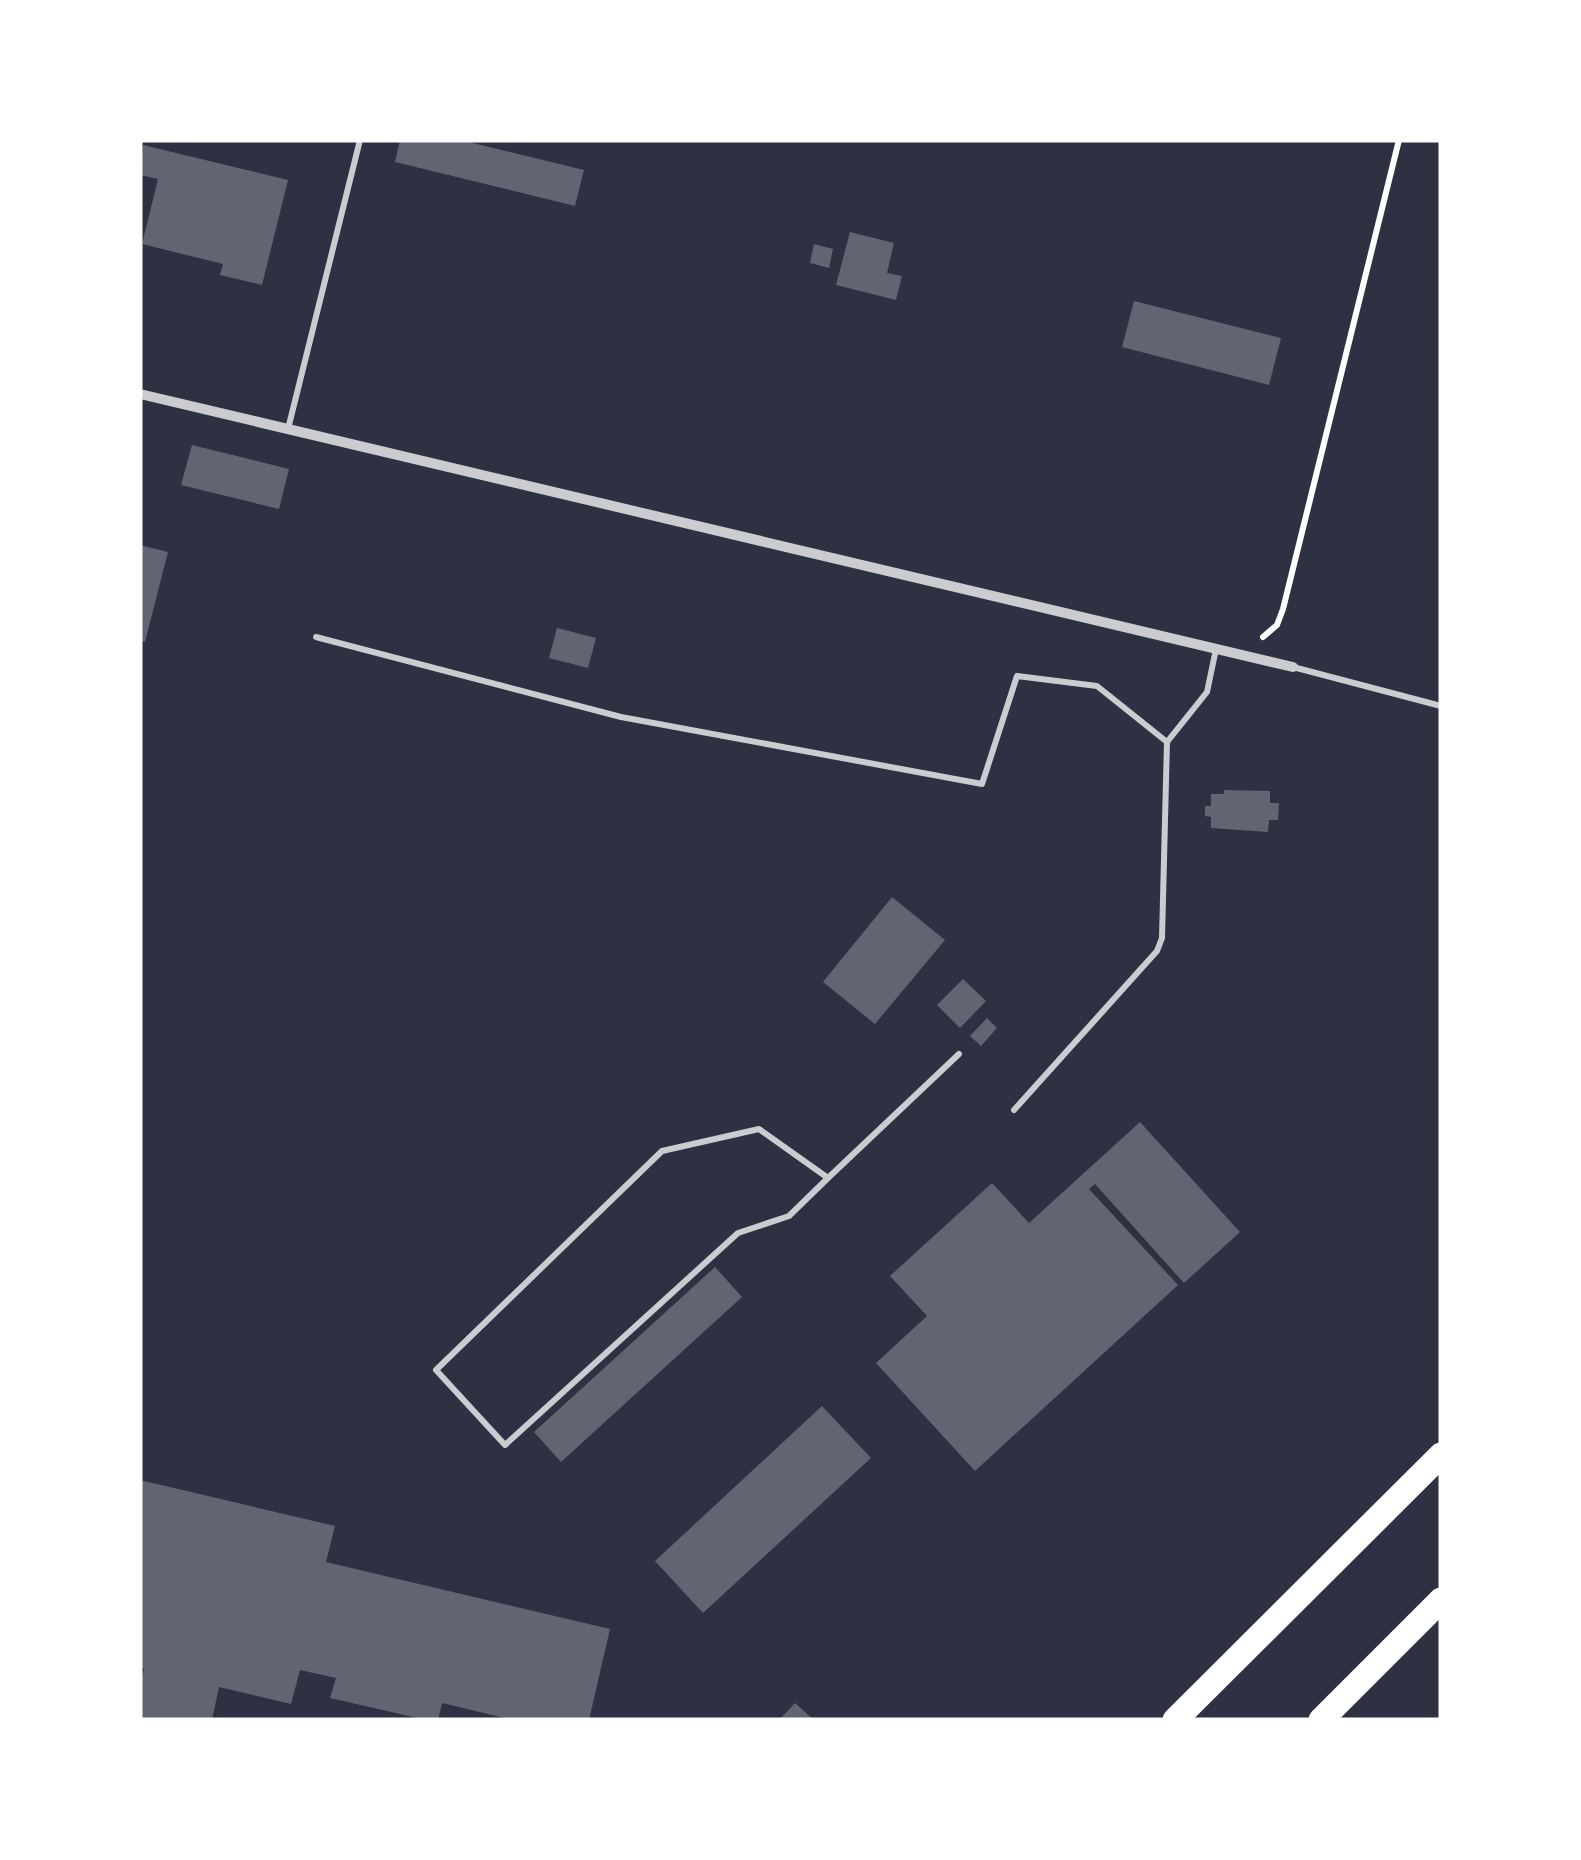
<svg xmlns="http://www.w3.org/2000/svg" width="1581" height="1860" font-family="'Source Sans 3',sans-serif">
<style>
.building{fill:#626471}
.lines{fill:none;stroke-linecap:round;stroke-linejoin:round}
.path{stroke:#fff;stroke-width:6}
.service{stroke:#caccd0;stroke-width:6}
.minor{stroke:#caccd0;stroke-width:10}
.motorway{stroke:#fff;stroke-width:25}
</style>
<rect width="100%" height="100%" fill="#2d3142"/>
<path class="building" d="M400,140h60l124,30 -9,36 -180,-44z
M143,145l145,35 -26,105 -42,-10 3,-11 -81,-20 16,-65 -18,-4z
M850,232l44,11 -7,30 15,3 -6,24 -60,-15z
M814,244l19,5 -4,19 -19,-5z
M1134,301l147,37 -12,47 -147,-38z
M192,445l97,24 -10,40 -98,-24z
M140,545l28,7 -23,90 -5,-2z
M557,628l39,10 -8,30 -39,-10z
M1224,790l46,1v12h9l-1,17h-9l-1,12 -57,-4v-11l-6,-1v-10h6v-12h13z
M892,897l53,43 -70,84 -52,-42z
M963,979l23,22 -26,27 -23,-23z
M987,1018l10,10 -16,18 -11,-10z
M1140,1122l100,110 -56,51 -89,-99 -6,5 89,96 -203,186 -99,-108 51,-47 -37,-40 102,-93 37,40z
M715,1267l27,30 -181,165 -27,-30z
M822,1406l49,52 -168,155 -48,-52z
M140,1480l195,46 -9,36 284,67 -21,91h-76l-71,-17 -4,17h-12l-96,-22 6,-20 -36,-8 -9,34 -72,-17 -7,33h-72v-35l4,-16 -4,-1z
M795,1703l19,17h-35z"/>
<g class="lines">
<path class="path" d="M1263,637l14,-12 6,-16 116,-469"/>
<path class="service" d="M288,429l72,-289
M316,637l305,80 361,67 35,-108 80,10 70,56
M1293,667l148,39
M1014,1110l143,-159 5,-13 5,-196 40,-50 9,-43
M828,1178l-39,38 -51,17 -233,212 -69,-75 226,-219 97,-22 69,49 131,-124"/>
<path class="minor" d="M140,394l1153,273"/>
<path class="motorway" d="M1175,1720l266,-265
M1321,1720l120,-120"/>
</g>
<rect width="1581" height="1860" fill="none" stroke="#ffffff" stroke-width="285"/>
</svg>
